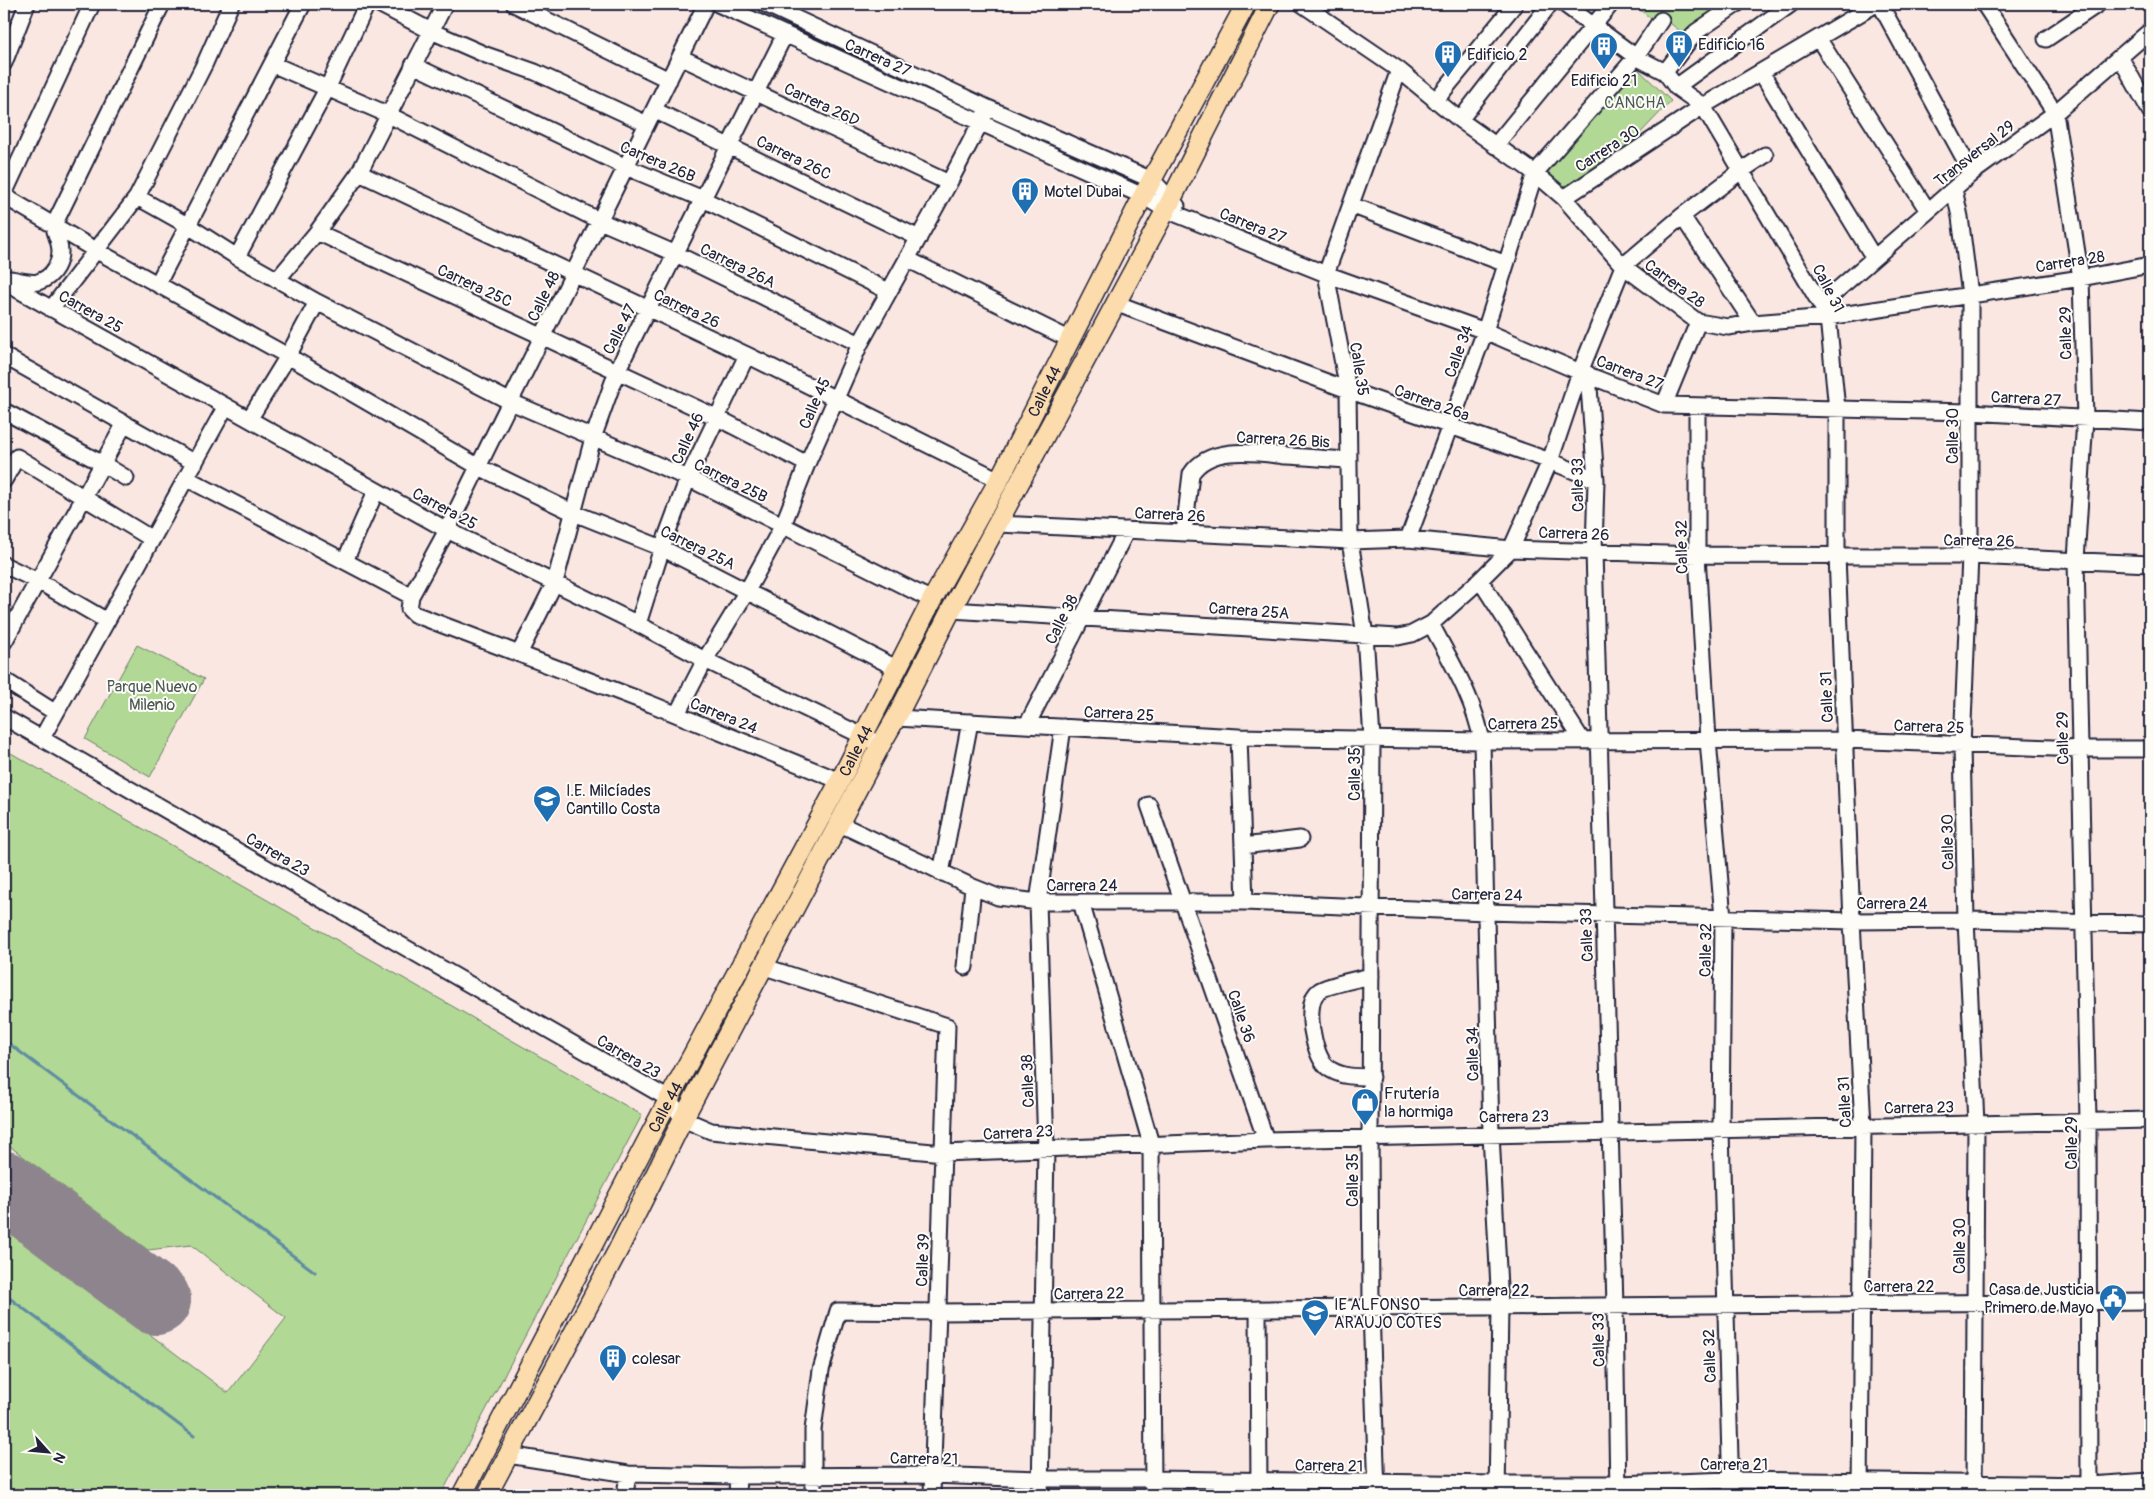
<svg xmlns="http://www.w3.org/2000/svg" width="2154" height="1499" font-family="Pangolin,sans-serif">
<style>
.green{fill:#b1d894;stroke:#6a7d68}
.lines{fill:none;stroke-linecap:round;stroke-linejoin:round}
.stream{stroke:#5f8ca3;stroke-width:3}
.runway{stroke:#8e848e;stroke-width:70}
.minor-casing{stroke:#22223b;stroke-width:19}
.major-casing{stroke:#22223b;stroke-width:22}
.minor{stroke:#fdfcf7;stroke-width:15}
.major{stroke:#fcdcac;stroke-width:19}
.labels{text-anchor:middle;stroke-width:4;stroke-linejoin:round;paint-order:stroke}
.poi-label{font-size:16px;fill:#22223b;stroke:#fdfcf7;text-anchor:start}
.street-label{font-size:16px;fill:#22223b;stroke:#fdfcf7}
.park-label{font-size:16px;fill:#4d5956;stroke:#fdfcf7}
</style>
<rect width="100%" height="100%" fill="#fae7e2"/>
<filter id="ink" filterUnits="userSpaceOnUse"><feTurbulence type="fractalNoise" baseFrequency=".02" numOctaves="2"/><feDisplacementMap in="SourceGraphic" scale="10" xChannelSelector="R" yChannelSelector="G"/><feConvolveMatrix kernelMatrix="1 2 1 2 8 2 1 2 1" color-interpolation-filters="sRGB"/></filter>
<g filter="url(#ink)">
<path class="green" d="M1632,4h98l-42,33 -26,-20 -5,6z
M1635,66l36,35 -42,44 -66,47 -19,-21z
M137,645l67,34 -54,98 -65,-38z
M4,749l638,366 -201,380h-437v-270l224,168 58,-75 -95,-73 -43,5 -144,-108z"/>
<g class="lines">
<path class="stream" d="M4,1040l311,232
M4,1294l190,142"/>
<path class="runway" d="M4,1186l152,114"/>
<g class="minor-casing">
<path id="minor" d="M379,4l52,27 55,24 49,17 112,52
M514,4l155,76
M706,4l-259,526 -36,66 -2,13 5,5 237,90 189,77
M718,4l425,192 23,14 160,64 159,57 95,41 84,33 306,7 180,10
M765,4l223,104 164,72 25,26
M1302,4l97,66 61,50 75,53 29,25 59,68 75,56 30,5 25,-4 75,-6 253,-39 69,-13
M1564,4l72,53 29,15 11,15 27,19 125,211 9,93v146l15,365 11,204 -3,370
M1880,4l92,169
M1984,4l71,109 26,165 4,141 -9,141 12,561 1,374
M1818,38l110,173
M2046,39l52,-35
M680,57l269,126
M2120,57l30,54
M4,63l23,-59
M272,64l117,51 211,106 76,33 184,90
M413,65l213,102 77,32 185,92
M1665,72l31,-40 41,-28
M1761,72l113,186
M1676,87l115,-83
M1435,101l80,-97
M654,110l265,128
M1460,120l90,-116
M1495,146l116,-142
M359,173l388,182 252,125
M1954,189l6,28 10,78v261l-8,190 4,174 10,203 -2,372
M4,194l88,-190
M4,196l93,55 191,105 191,111 95,46 88,35 236,121
M137,197l50,28 50,32 80,45 194,100 177,76 244,122
M1564,198l139,-92 173,-102
M1351,205l155,59
M1682,216l71,107
M317,232l399,185 91,47
M237,257l90,-168 40,-85
M907,259l162,80
M10,279c9,1 20,5 28,3 16,-5 25,-22 21,-38 -1,-7 -5,-12 -5,-19l108,-221
M277,280l40,-48 42,-59 86,-169
M4,282l443,248 191,94 67,36 168,81
M158,283l145,-279
M1115,303l233,87 202,71 46,19
M1821,304l151,-131 83,-60 95,-82
M51,309l86,-112 68,-134 26,-59
M4,356l191,107
M1588,374l8,106 -2,71 21,755 3,189
M1664,405l34,-83
M1697,406v149l11,185 15,178 -2,212 10,365
M4,411l99,53 23,14
M250,418l38,-62 29,-54
M186,478l225,118
M4,480l13,-23 135,82
M998,524l352,17 58,-2 103,10 186,6 273,1 180,8
M1184,532l7,-58c19,-30 66,-21 96,-18 21,1 41,3 62,4
M1408,539l77,-208 50,-158 101,-116 25,-37
M345,561l31,-70
M4,565l34,16 69,40
M1480,580l102,160
M951,610l447,27 14,-3 19,-10 49,-44 31,-31 39,-88 30,-89 43,-106 59,-50 59,-45 24,-16
M638,624l24,-76 26,-70 59,-123
M1431,624c20,38 43,74 51,117l9,393 9,173 -3,188
M4,642l121,-219
M519,654l36,-72 38,-144 24,-67 168,-337
M4,680l52,33
M677,714l28,-54 42,-69 36,-66 24,-61 53,-120 89,-161 39,-75
M4,717l665,382 14,20 28,12 232,22 323,-13 884,-20
M896,718l343,19 243,4 363,-1 235,9h70
M1027,725l100,-195
M1239,737l6,165
M42,738l184,-332
M1149,805l117,335
M840,824l133,63 25,10 40,5h207l241,10 366,9 116,-1 182,4
M1243,846l57,-7
M941,873l29,-151
M1081,902l70,242 2,351
M765,967l182,59 -15,469
M965,967l8,-80
M1371,976c-12,3 -44,9 -52,15 -16,11 -6,64 8,76 12,10 29,10 44,10
M1258,1309l1,186
M508,1455l120,19 110,2 194,-1 108,4h113l344,5h121l113,-4 359,5 60,-4
M625,1495l3,-21
M737,1495l1,-19
M813,1495v-65l8,-60 17,-59 100,1 1212,-11
M1040,1495l6,-347 -8,-246 25,-175
M1377,1495l-6,-187 -1,-170 2,-400 -7,-103 -15,-94 -2,-151 -22,-116 73,-204"/>
</g>
<g class="major-casing">
<g id="major">
<path id="s1" d="M462,1495l207,-396 171,-318 92,-181 67,-120 144,-284 103,-192"/>
<path d="M487,1495l131,-245 65,-131 198,-375 15,-26 55,-108 215,-400 104,-206"/>
</g>
</g>
<use href="#minor" class="minor"/>
<use href="#major" class="major"/>
</g>
</g>
<defs>
<g id="building-pin" transform="scale(1.4375)"><path d="M0 17L-7.5 6A9.5 9.5 0 1 1 7.5 6Z" fill="#1f6fb2" stroke="#fdfcf7"/><path d="M-4-6H4V6H1V3H-1V6H-4ZM-2.5-4.3h1.7v1.8h-1.7ZM.8-4.3h1.7v1.8H.8ZM-2.5-1h1.7V.8h-1.7ZM.8-1h1.7V.8H.8Z" fill="#fff"/></g>
<g id="school-pin" transform="scale(1.4375)"><path d="M0 17L-7.5 6A9.5 9.5 0 1 1 7.5 6Z" fill="#1f6fb2" stroke="#fdfcf7"/><path d="M0-5L7-2L0 1L-7-2ZM-4 1L0 2.5L4 1V4Q0 6-4 4Z" fill="#fff"/></g>
<g id="shop-pin" transform="scale(1.4375)"><path d="M0 17L-7.5 6A9.5 9.5 0 1 1 7.5 6Z" fill="#1f6fb2" stroke="#fdfcf7"/><path d="M-5-2.5h2.3a2.7 3.5 0 0 1 5.4 0H5L5.5 6h-11ZM-1.5-2.5h3a1.5 2.3 0 0 0-3 0Z" fill="#fff"/></g>
<g id="civic-pin" transform="scale(1.4375)"><path d="M0 17L-7.5 6A9.5 9.5 0 1 1 7.5 6Z" fill="#1f6fb2" stroke="#fdfcf7"/><path d="M-.6-6.5H3V-4.5H.6V-3L4-1V1h2V6H-6V1h2V-1L-.6-3ZM-1.2 2.5V6h2.4V2.5Z" fill="#fff"/></g>
</defs>
<g fill-rule="evenodd">
<use href="#building-pin" x="1679" y="44"/>
<use href="#building-pin" x="1604" y="46"/>
<use href="#building-pin" x="1448" y="54"/>
<use href="#building-pin" x="1025" y="191"/>
<use href="#school-pin" x="547" y="799"/>
<use href="#shop-pin" x="1365" y="1102"/>
<use href="#civic-pin" x="2113" y="1298"/>
<use href="#school-pin" x="1315" y="1313"/>
<use href="#building-pin" x="613" y="1358"/>
</g>
<g class="labels">
<g class="poi-label">
<text x="1698" y="50">Edificio 16</text>
<text x="1467" y="60">Edificio 2</text>
<text x="1604" y="86" text-anchor="middle">Edificio 21</text>
<text x="1044" y="197">Motel Dubai</text>
<text x="566" y="796">I.E. Milcíades<tspan x="566" dy="18">Cantillo Costa</tspan></text>
<text x="1384" y="1099">Frutería<tspan x="1384" dy="18">la hormiga</tspan></text>
<text x="2094" y="1295" text-anchor="end">Casa de Justicia<tspan x="2094" dy="18">Primero de Mayo</tspan></text>
<text x="1334" y="1310">IE ALFONSO<tspan x="1334" dy="18">ARAUJO COTES</tspan></text>
<text x="632" y="1364">colesar</text>
</g>
<g class="street-label">
<text transform="translate(878 57) rotate(24)" y="6">Carrera 27</text>
<text transform="translate(822 104) rotate(25)" y="6">Carrera 26D</text>
<text transform="translate(1607 148) rotate(-33)" y="6">Carrera 30</text>
<text transform="translate(1974 153) rotate(-38)" y="6">Transversal 29</text>
<text transform="translate(794 157) rotate(26)" y="6">Carrera 26C</text>
<text transform="translate(658 161) rotate(23)" y="6">Carrera 26B</text>
<text transform="translate(1253 225) rotate(22)" y="6">Carrera 27</text>
<text transform="translate(2070 261) rotate(-9)" y="6">Carrera 28</text>
<text transform="translate(738 265) rotate(26)" y="6">Carrera 26A</text>
<text transform="translate(1675 283) rotate(36)" y="6">Carrera 28</text>
<text transform="translate(475 285) rotate(25)" y="6">Carrera 25C</text>
<text transform="translate(1829 288) rotate(63)" y="6">Calle 31</text>
<text transform="translate(543 296) rotate(-64)" y="6">Calle 48</text>
<text transform="translate(687 308) rotate(25)" y="6">Carrera 26</text>
<text transform="translate(91 311) rotate(29)" y="6">Carrera 25</text>
<text transform="translate(619 329) rotate(-63)" y="6">Calle 47</text>
<text transform="translate(2065 333) rotate(-91)" y="6">Calle 29</text>
<text transform="translate(1458 351) rotate(-70)" y="6">Calle 34</text>
<text transform="translate(1360 369) rotate(81)" y="6">Calle 35</text>
<text transform="translate(1630 372) rotate(21)" y="6">Carrera 27</text>
<text dy="6" stroke="none"><textPath href="#s1" startOffset="1248">Calle 44</textPath></text>
<text transform="translate(2026 398) rotate(3)" y="6">Carrera 27</text>
<text transform="translate(1432 402) rotate(20)" y="6">Carrera 26a</text>
<text transform="translate(814 403) rotate(-66)" y="6">Calle 45</text>
<text transform="translate(1952 436) rotate(-90)" y="6">Calle 30</text>
<text transform="translate(687 438) rotate(-65)" y="6">Calle 46</text>
<text transform="translate(1283 439) rotate(3)" y="6">Carrera 26 Bis</text>
<text transform="translate(731 480) rotate(26)" y="6">Carrera 25B</text>
<text transform="translate(1577 485) rotate(-91)" y="6">Calle 33</text>
<text transform="translate(445 508) rotate(28)" y="6">Carrera 25</text>
<text transform="translate(1170 514) rotate(3)" y="6">Carrera 26</text>
<text transform="translate(1574 533) rotate(2)" y="6">Carrera 26</text>
<text transform="translate(1979 540) rotate(1)" y="6">Carrera 26</text>
<text transform="translate(698 547) rotate(26)" y="6">Carrera 25A</text>
<text transform="translate(1681 547) rotate(-91)" y="6">Calle 32</text>
<text transform="translate(1249 610) rotate(4)" y="6">Carrera 25A</text>
<text transform="translate(1061 619) rotate(-63)" y="6">Calle 38</text>
<text transform="translate(1826 697) rotate(-92)" y="6">Calle 31</text>
<text transform="translate(1119 713) rotate(3)" y="6">Carrera 25</text>
<text transform="translate(724 715) rotate(22)" y="6">Carrera 24</text>
<text transform="translate(1523 723) rotate(-1)" y="6">Carrera 25</text>
<text transform="translate(1929 726) rotate(2)" y="6">Carrera 25</text>
<text transform="translate(2062 738) rotate(-91)" y="6">Calle 29</text>
<text dy="6" stroke="none"><textPath href="#s1" startOffset="842">Calle 44</textPath></text>
<text transform="translate(1354 774) rotate(-90)" y="6">Calle 35</text>
<text transform="translate(1947 842) rotate(-91)" y="6">Calle 30</text>
<text transform="translate(278 854) rotate(30)" y="6">Carrera 23</text>
<text x="1082" y="891">Carrera 24</text>
<text transform="translate(1487 894) rotate(1)" y="6">Carrera 24</text>
<text x="1892" y="909">Carrera 24</text>
<text transform="translate(1586 935) rotate(-92)" y="6">Calle 33</text>
<text transform="translate(1705 950) rotate(-89)" y="6">Calle 32</text>
<text transform="translate(1242 1016) rotate(71)" y="6">Calle 36</text>
<text transform="translate(1472 1054) rotate(-91)" y="6">Calle 34</text>
<text transform="translate(629 1056) rotate(30)" y="6">Carrera 23</text>
<text transform="translate(1027 1081) rotate(-92)" y="6">Calle 38</text>
<text transform="translate(1844 1102) rotate(-93)" y="6">Calle 31</text>
<text transform="translate(1919 1107) rotate(-1)" y="6">Carrera 23</text>
<text dy="6" stroke="none"><textPath href="#s1" startOffset="438">Calle 44</textPath></text>
<text transform="translate(1514 1116) rotate(-1)" y="6">Carrera 23</text>
<text transform="translate(1018 1132) rotate(-3)" y="6">Carrera 23</text>
<text transform="translate(2071 1143) rotate(-90)" y="6">Calle 29</text>
<text transform="translate(1352 1180) rotate(-90)" y="6">Calle 35</text>
<text transform="translate(1959 1246) rotate(-90)" y="6">Calle 30</text>
<text transform="translate(922 1260) rotate(-88)" y="6">Calle 39</text>
<text x="1899" y="1292">Carrera 22</text>
<text x="1494" y="1296">Carrera 22</text>
<text transform="translate(1089 1293) rotate(-1)" y="6">Carrera 22</text>
<text transform="translate(1598 1340) rotate(-91)" y="6">Calle 33</text>
<text transform="translate(1709 1356) rotate(-92)" y="6">Calle 32</text>
<text transform="translate(924 1458) rotate(1)" y="6">Carrera 21</text>
<text x="1734" y="1470">Carrera 21</text>
<text transform="translate(1329 1465) rotate(1)" y="6">Carrera 21</text>
</g>
<g class="park-label">
<text x="1635" y="108">CANCHA</text>
<text x="152" y="692">Parque Nuevo<tspan x="152" dy="18">Milenio</tspan></text>
</g>
</g>
<rect width="2154" height="1499" fill="none" stroke="#fdfcf7" stroke-width="20"/>
<rect x="10" y="10" width="2134" height="1479" fill="none" stroke="#22223b" stroke-width="2" filter="url(#ink)"/>
<g transform="translate(48 1452) rotate(117)" stroke="#fdfcf7" stroke-width="4" paint-order="stroke">
<path d="M0-4L9 19L0 12L-9 19Z" fill="#22223b"/>
<text y="-8" font-size="14" font-weight="bold" text-anchor="middle" fill="#22223b">N</text>
</g>
</svg>
